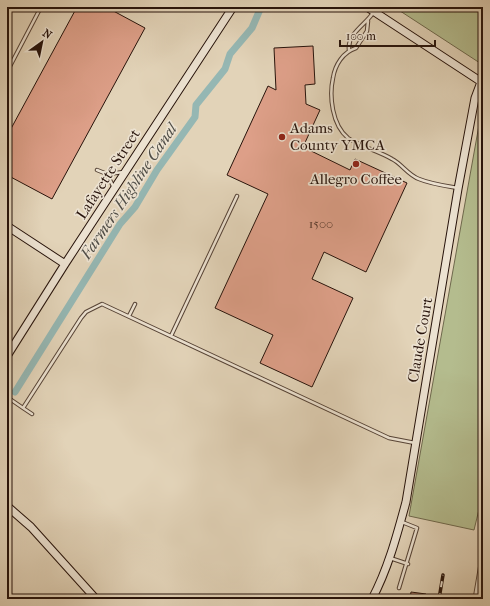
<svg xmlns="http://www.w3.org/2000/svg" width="490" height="606" font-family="'IM FELL French Canon',serif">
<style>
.green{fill:#b4bc8e;stroke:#6e684c}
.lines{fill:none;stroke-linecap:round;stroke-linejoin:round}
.canal{stroke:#95b7b3;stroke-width:7}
.building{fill:#dd9f88;stroke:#27130b}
.lane-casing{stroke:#564336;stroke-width:4.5}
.street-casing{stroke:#564336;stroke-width:7}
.secondary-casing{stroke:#27130b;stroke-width:9}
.lane{stroke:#ece2d1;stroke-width:2.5}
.street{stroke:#ece2d1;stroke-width:5}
.secondary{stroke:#ece2d1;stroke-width:7}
.rail-casing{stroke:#27130b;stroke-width:3.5}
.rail{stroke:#ece2d1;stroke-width:2;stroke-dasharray:6;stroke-linecap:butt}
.poi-dot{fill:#8f2418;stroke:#ece2d1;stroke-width:1.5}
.labels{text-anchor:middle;stroke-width:3.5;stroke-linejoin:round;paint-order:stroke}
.number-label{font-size:13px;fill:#54362a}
.poi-label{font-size:15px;fill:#27130b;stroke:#ece2d1;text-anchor:start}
.street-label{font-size:15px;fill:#27130b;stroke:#ece2d1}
.water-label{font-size:16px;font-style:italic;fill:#4e4c46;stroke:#ece2d1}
</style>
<rect width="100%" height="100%" fill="#e2d3b8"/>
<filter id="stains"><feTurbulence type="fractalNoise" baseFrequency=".005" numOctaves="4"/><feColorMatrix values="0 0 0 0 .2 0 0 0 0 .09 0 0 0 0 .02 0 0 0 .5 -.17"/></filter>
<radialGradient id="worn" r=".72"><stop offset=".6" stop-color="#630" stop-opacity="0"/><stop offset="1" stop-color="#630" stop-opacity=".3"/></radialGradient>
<path class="green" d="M394,7h89v58z
M483,118v375l-9,37 -65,-14 70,-391z"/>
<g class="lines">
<path class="canal" d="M15,392l105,-168 15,-17 22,-37 38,-53 1,-12 29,-36 5,-15 22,-26 9,-21"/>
</g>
<path class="building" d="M77,7h29l39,21 -93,171 -45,-24v-39z
M313,46l2,38 -10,1 1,19 14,6 -17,37 47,23 5,-11 52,24 -41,89 -42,-20 -12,27 41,19 -41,89 -52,-24 13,-28 -58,-27 53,-114 -41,-19 41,-89 8,4 -2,-42z
M411,592l15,2 -1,5h-15z"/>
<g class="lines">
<g class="lane-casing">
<path id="lane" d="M7,10l2,-3
M368,21l-1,10 -11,17c-13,4 -21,17 -23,30 -4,18 -1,47 15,60 13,9 31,13 44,21 10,5 16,16 27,20 12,5 27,7 39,9
M349,50c-2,-16 16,-25 24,-37
M8,70l33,-63
M97,170l10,4 17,-2
M107,174l7,14
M129,316l6,-12
M171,336l66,-140
M7,341l6,4
M7,397l16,11 58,-90 5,-6 16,-8 287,134 26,5
M23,408l9,6
M390,558l18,6
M399,588l18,-60 -15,-6"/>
</g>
<g class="street-casing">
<path id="street" d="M476,599l7,-41"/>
</g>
<g class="secondary-casing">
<path id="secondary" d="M367,7l116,76
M7,226l58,38
M7,356l58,-92 168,-257
M7,506l24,21 65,72
M372,599c16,-30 25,-64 34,-97l52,-313 17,-91 6,-16"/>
</g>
<use href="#lane" class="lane"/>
<use href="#street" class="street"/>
<use href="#secondary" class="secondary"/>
<g class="rail-casing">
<path id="rail" d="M439,599l4,-24"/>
</g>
<use href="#rail" class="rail"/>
</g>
<g class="poi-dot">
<circle cx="282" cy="137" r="4"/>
<circle cx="356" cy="164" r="4"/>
</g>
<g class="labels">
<g class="number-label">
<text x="321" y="228">1500</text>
</g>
<g class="poi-label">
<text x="290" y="133">Adams<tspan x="290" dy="17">County YMCA</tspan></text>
<text x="356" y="184" text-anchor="middle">Allegro Coffee</text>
</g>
<g class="street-label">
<text transform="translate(108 174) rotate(-57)" y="5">Lafayette Street</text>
<text transform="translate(420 340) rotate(-80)" y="5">Claude Court</text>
</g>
<g class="water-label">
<text transform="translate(128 191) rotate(-56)" y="6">Farmers Highline Canal</text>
</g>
</g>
<rect width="490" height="606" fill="none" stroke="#e2d3b8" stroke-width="24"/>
<rect x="8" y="8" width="474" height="590" fill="none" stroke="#27130b" stroke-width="2"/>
<rect x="12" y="12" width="466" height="582" fill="none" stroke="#27130b"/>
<g transform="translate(42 42) rotate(33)" stroke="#ece2d1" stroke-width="3" paint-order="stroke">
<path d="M0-3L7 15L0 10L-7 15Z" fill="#27130b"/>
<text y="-6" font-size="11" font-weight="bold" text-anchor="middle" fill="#27130b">N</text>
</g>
<path d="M340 40v6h95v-6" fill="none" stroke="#27130b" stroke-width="2"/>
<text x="346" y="40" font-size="12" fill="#27130b" stroke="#ece2d1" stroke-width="3" paint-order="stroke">100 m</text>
<rect width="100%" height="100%" filter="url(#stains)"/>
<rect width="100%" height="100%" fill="url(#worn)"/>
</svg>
